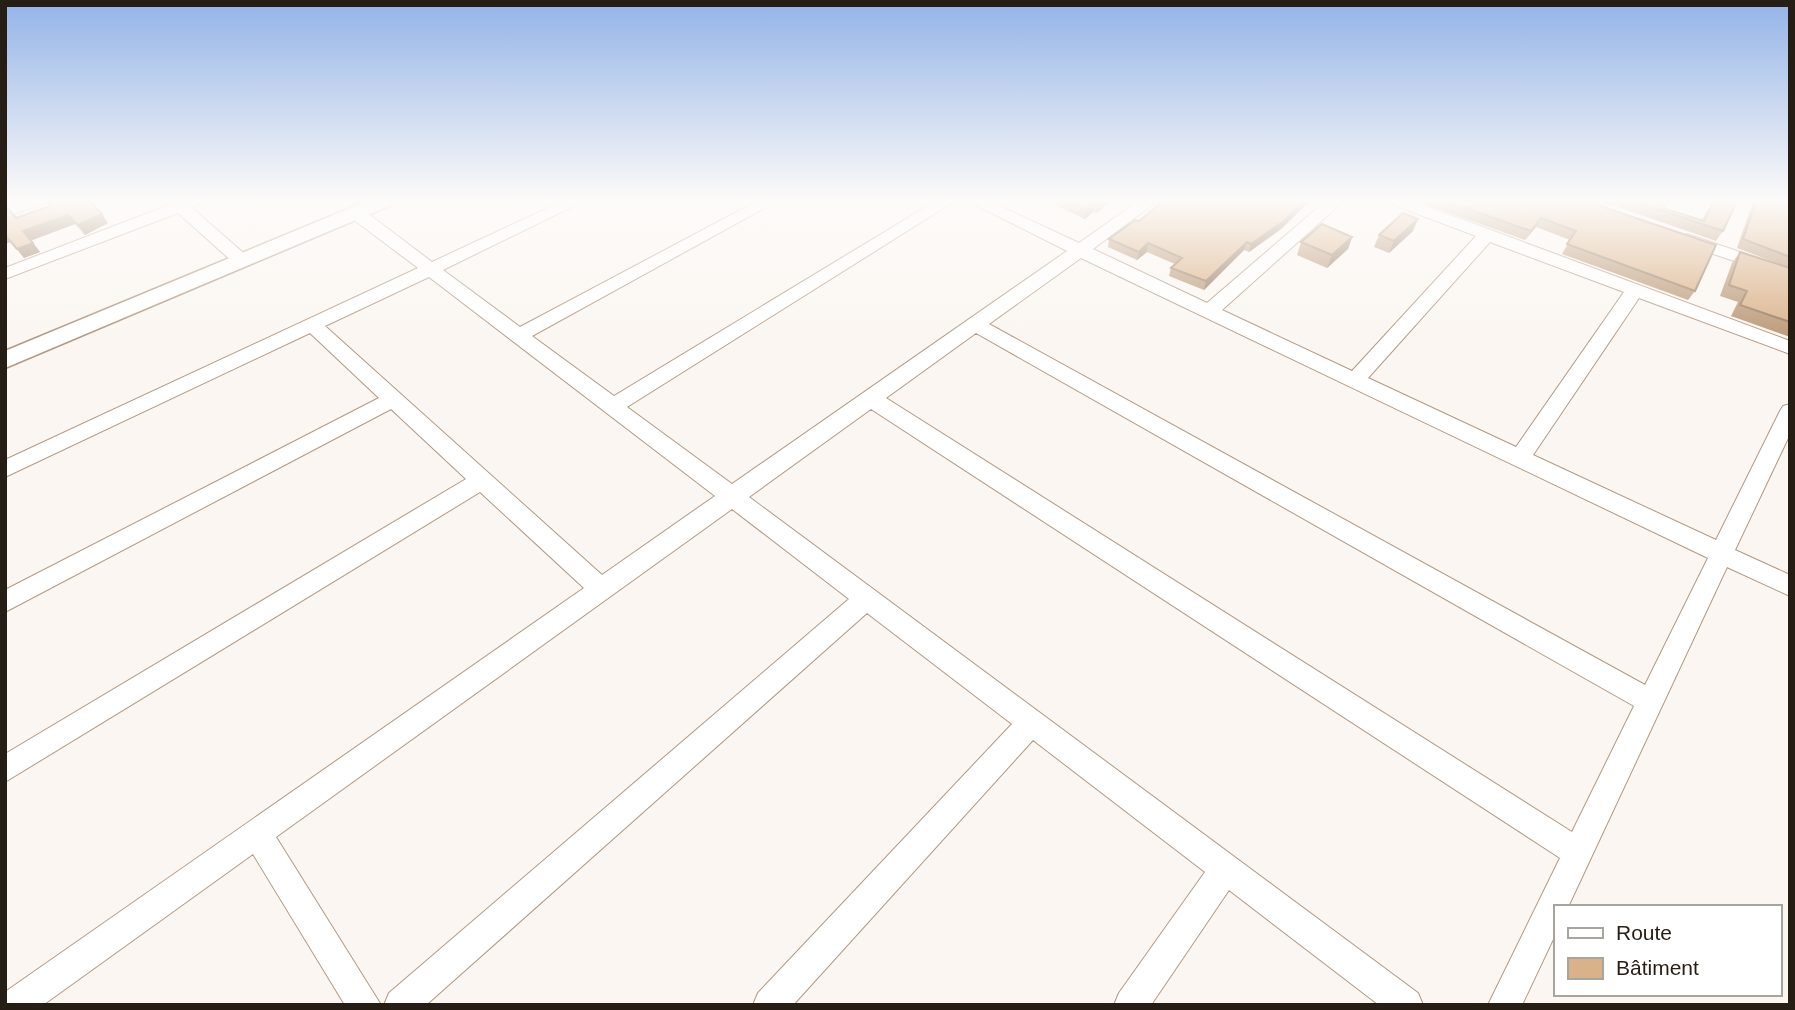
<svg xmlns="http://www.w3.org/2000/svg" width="1795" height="1010" font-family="Helvetica,sans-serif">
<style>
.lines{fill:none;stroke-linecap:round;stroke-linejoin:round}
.minor-casing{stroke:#b19982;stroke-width:2}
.tertiary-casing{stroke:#b19982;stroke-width:3}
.minor{fill:#fff;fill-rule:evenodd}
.tertiary{fill:#fff;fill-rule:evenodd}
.wall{fill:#b97}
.shaded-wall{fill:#997d61}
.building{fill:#dab28a;stroke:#997d61;stroke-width:2}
</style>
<rect width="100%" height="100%" fill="#fbf6f1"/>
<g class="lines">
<g class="minor-casing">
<path id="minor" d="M26,199h24l-2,3 -43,15v-11z
M164,199h45l-17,9 55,48 3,4 -3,4h-12l-57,-51 -173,66v-11l164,-63z
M567,199h21l-145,71 77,57 241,-128h20l-249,137 82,60 325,-197h19l-331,208 105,77 335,-233 -103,-52h21l94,44 62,-44h19l-67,50 114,54 121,-104h18l-124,111 130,61 124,-135 -90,-34 -2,-3h23l383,142v13l-151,-56 -106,157 183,85 64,-129 3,-5 7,-2v30l-55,116 55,25v21l-63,-29 -159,340h-13v28l-33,70h-34l72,-147 -689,-449 -122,88 669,496 5,12h-44l-150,-115 -78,115h-37l5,-12 86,-121 -172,-132 -240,265h-40l5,-12 254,-269 -145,-111 -441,392h-42l5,-12 460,-394 -117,-90 -456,328 105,168h-36l-92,-151 -210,151h-38v-13l579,-404 -104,-96 -475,290v-28l461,-275 -75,-70 -386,203v-22l374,-192 -69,-65 -305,144v-17l413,-192 -68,-51 -2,-4 2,-4h12l70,53zM1490,242l134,50 -108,155 -148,-69zM1081,258l627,300 -63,127 -656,-361zM429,277l286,219 -113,79 -277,-249zM976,333l658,373 -62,126 -686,-434z
M1687,234l103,35v11l-109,-37 -3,-4z"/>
</g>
<g class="tertiary-casing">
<path id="tertiary" d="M372,199h27l-3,4 -391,165v-17z"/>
</g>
<use href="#minor" class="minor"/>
<use href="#tertiary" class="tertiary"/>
</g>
<path class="wall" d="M1042,199h71l-16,14 -4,-1 -8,7z
M1166,199h146l-31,30 -32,23 -5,-2 -40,40 -35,-14 2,-8 4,-4 -28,-12 -10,8 -29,-13 1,-8 30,-18z
M1410,199h170l115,92 -7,9 -126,-46 8,-14 -34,-13 -11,13z
M1595,199h75l-7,9 39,12 12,-21h24l-15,32 -7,10z
M1756,199l34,6v63l-53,-20 15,-44z
M50,206l58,17 -23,12 -10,-11 -44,16 9,12 -16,6 -13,-16 5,-24z
M1413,231l-24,22 -15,-6 5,-12z
M1352,237l-4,12 -21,19 -30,-13 4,-13z
M1740,252l50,16v69l-59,-21 7,-14 -18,-6 12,-33z"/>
<path class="shaded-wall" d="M243,199h14l-12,5z
M1104,199h9l-16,14 1,-9z
M1307,199h5l-31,30 -32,23 2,-8z
M1094,203l-1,9 -8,7 1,-9z
M102,214l6,9 -23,12 -7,-10z
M68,215l7,9 -45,17 -7,-10z
M1541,218l-5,9 -11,13 6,-9z
M1418,219l-5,12 -24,22 5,-12z
M5,235l6,7 -6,2z
M1352,237l-4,12 -21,19 5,-13z
M1247,242l-3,8 -40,40 2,-9z
M33,243l7,9 -16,6 -7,-9z
M1148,243l-1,9 -10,8 2,-8z"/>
<path class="building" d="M46,199h41l15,15 -24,11 -10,-10 -45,16 10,12 -16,6 -12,-14v-27l2,-1 9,11 34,-12z
M1062,199h42l-6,5 -4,-1 -8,7z
M1166,199h141l-23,22 -33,23 -4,-2 -41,39 -35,-13 11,-10 -34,-15 -9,9 -30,-13 26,-19 4,1z
M1440,199h140l136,46 -21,46 -128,-47 9,-13 -35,-13 -10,13z
M1628,199h42l-7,9 41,13 11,-22h23l-15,32z
M1757,199h12l21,6v52l-47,-18z
M1403,213l15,6 -24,22 -15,-6z
M1322,224l30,13 -20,18 -31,-13z
M1740,252l50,16v54l-50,-17 7,-14 -18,-6z"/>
<linearGradient id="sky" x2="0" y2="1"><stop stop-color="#93b3e7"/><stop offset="0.59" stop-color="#fdfbf9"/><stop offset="1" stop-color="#fdfbf9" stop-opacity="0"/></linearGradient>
<rect width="1795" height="340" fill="url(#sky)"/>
<rect width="1795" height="1010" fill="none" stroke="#261d14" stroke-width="14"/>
<rect x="1554" y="905" width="228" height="91" fill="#ffffff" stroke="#a8a5a1" stroke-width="2"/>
<rect x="1568" y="928" width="35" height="10" fill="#ffffff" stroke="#a8a5a1" stroke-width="2"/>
<text x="1616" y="940" font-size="21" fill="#261d14">Route</text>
<rect x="1568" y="958" width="35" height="21" fill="#dab28a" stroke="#a8a5a1" stroke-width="2"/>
<text x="1616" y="975" font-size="21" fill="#261d14">Bâtiment</text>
</svg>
